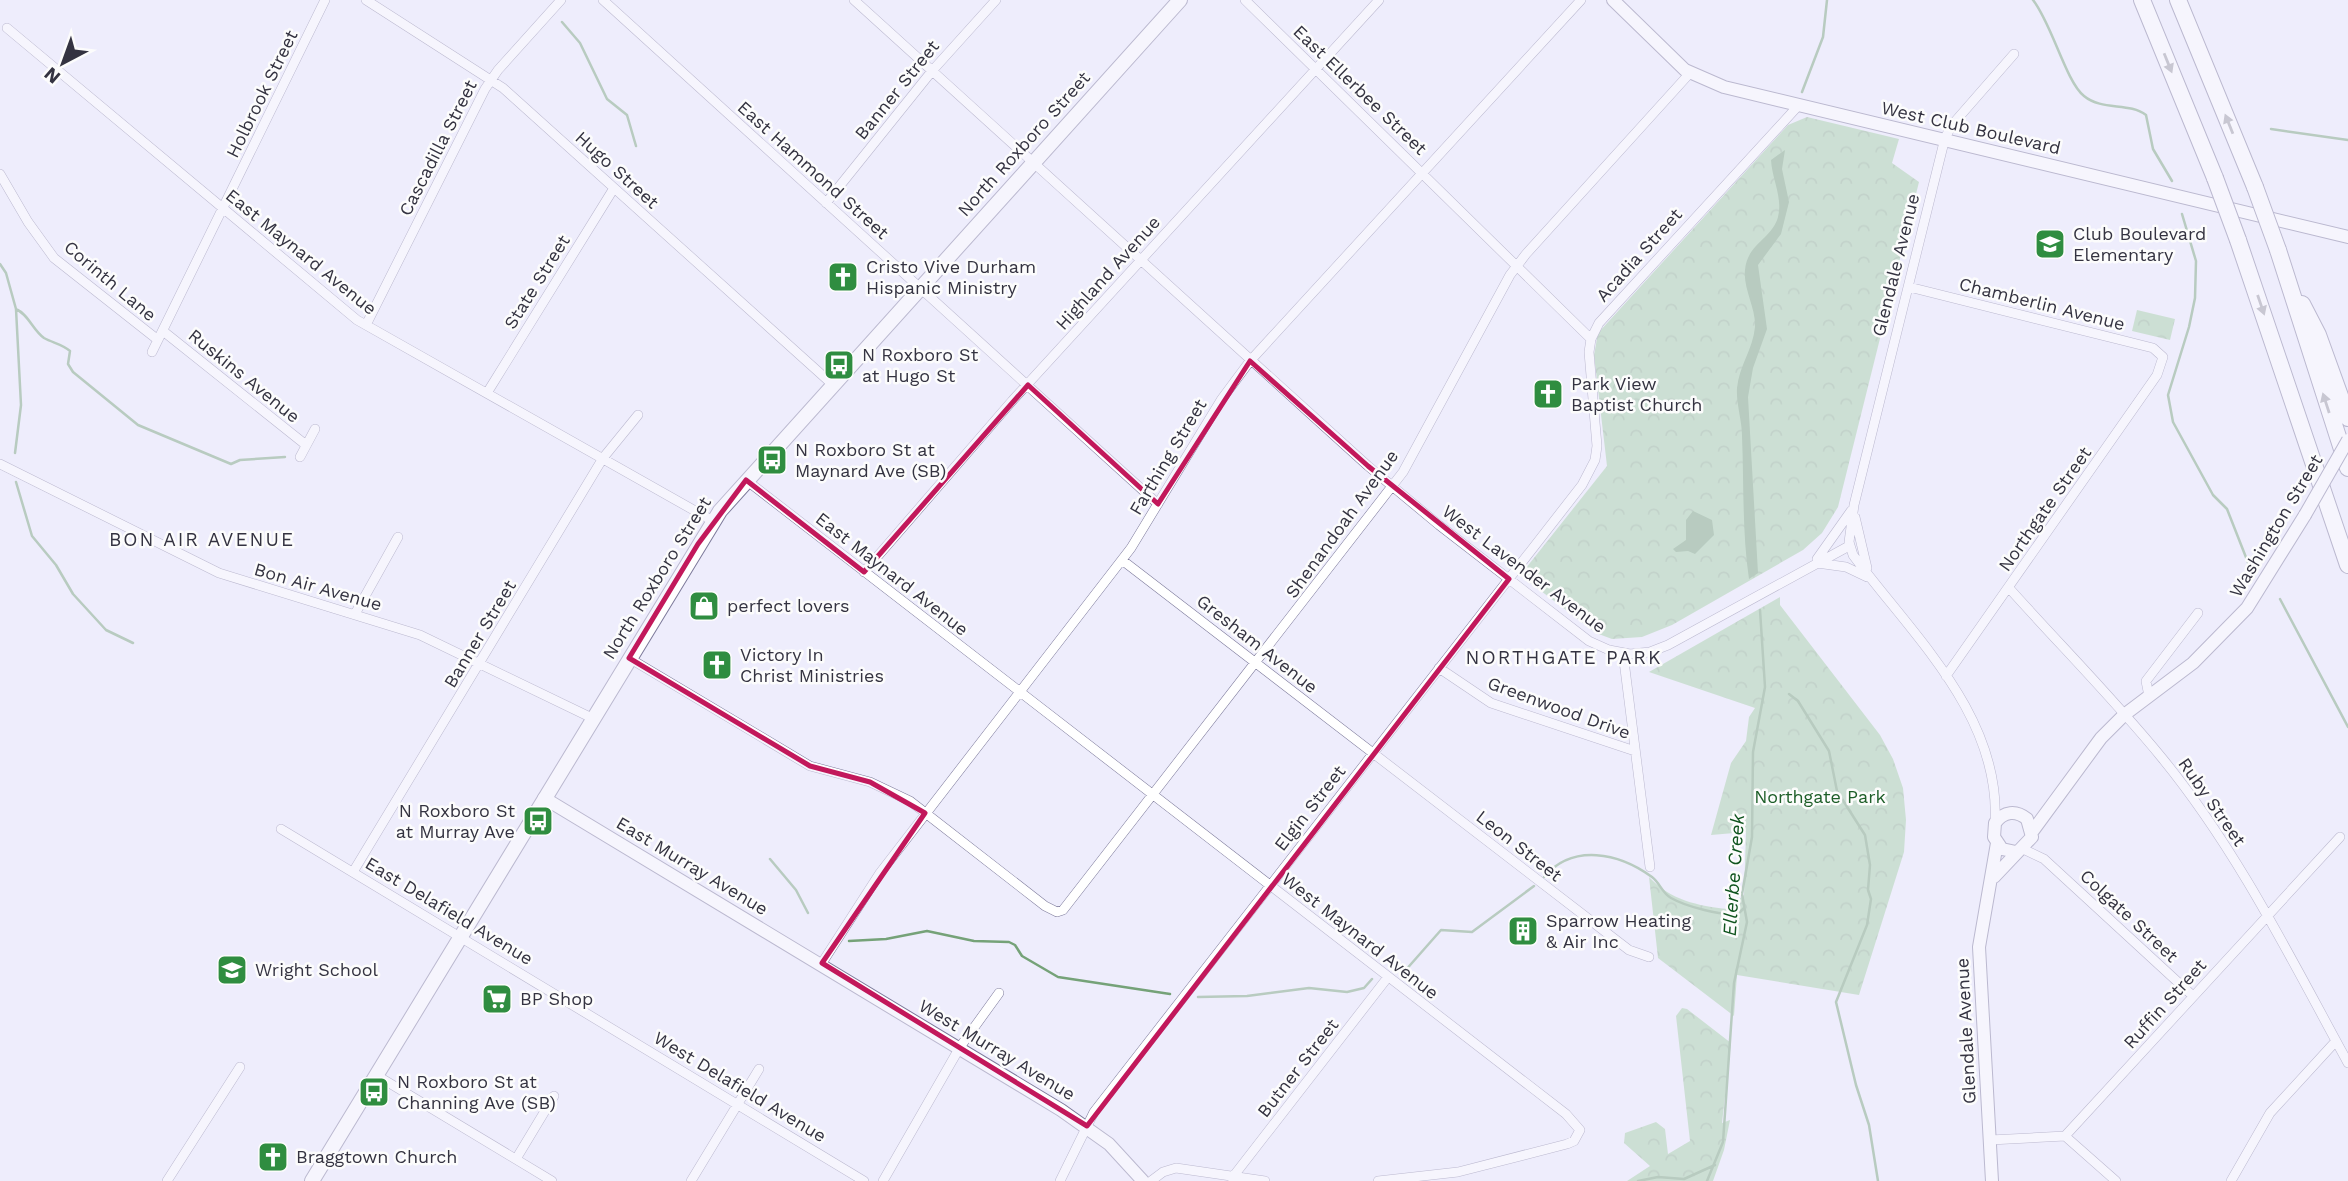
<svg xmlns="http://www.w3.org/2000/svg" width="2348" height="1181" font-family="'Work Sans',sans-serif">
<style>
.park{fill:url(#park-crowns)}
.water{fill:#75a278}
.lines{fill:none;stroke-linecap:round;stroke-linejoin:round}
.stream{stroke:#75a278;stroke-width:2.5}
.street-casing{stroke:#7d7a9b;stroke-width:10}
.secondary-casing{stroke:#7d7a9b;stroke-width:14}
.primary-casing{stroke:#7d7a9b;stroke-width:16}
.highway-casing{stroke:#7d7a9b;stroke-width:18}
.street{stroke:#fff;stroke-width:9}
.secondary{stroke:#fff;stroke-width:12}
.primary{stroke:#fff;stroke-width:14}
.highway{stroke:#fff;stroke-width:16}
.secondary-bridge-casing{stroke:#7d7a9b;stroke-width:14;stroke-linecap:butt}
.highway-bridge-casing{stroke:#7d7a9b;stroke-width:18;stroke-linecap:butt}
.secondary-bridge{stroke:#fff;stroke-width:12}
.highway-bridge{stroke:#fff;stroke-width:16}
.oneway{fill:#9a99a0}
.marked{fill:none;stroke:#c2185b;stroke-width:5;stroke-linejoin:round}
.labels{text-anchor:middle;stroke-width:5;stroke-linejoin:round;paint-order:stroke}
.street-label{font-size:18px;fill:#343341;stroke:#fcfcfc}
.poi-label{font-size:18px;fill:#343341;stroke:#fcfcfc;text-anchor:start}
.park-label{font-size:18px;fill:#1d5e28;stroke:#fcfcfc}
.neighbourhood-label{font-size:19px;letter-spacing:2px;fill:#343341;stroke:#fcfcfc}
.water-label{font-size:19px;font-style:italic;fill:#0f541e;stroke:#fcfcfc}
</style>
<defs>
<pattern id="park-crowns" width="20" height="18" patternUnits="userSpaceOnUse" patternTransform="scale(1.75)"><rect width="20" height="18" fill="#a3cfa5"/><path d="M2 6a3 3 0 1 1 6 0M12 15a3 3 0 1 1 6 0" fill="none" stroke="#8db28f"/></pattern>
</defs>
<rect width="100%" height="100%" fill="#eeedfc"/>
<path class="park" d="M1807,117l92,22 -7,24 27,19 -81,325 -16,26 -19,17 -131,75 -30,12 -30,2 -16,-6 -68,-52 -6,-8 85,-107 -13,-111 4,-22 190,-208z
M2137,310l38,9 -5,21 -38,-9z
M1780,597v8l100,130 13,24 10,29 3,32 -2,32 -45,143 -122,-20 -3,41 -76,-58 -9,-81c21,23 49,29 79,32l16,-14 2,-63 -35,3 20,-72 15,-22 3,-24 6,-9 -106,-36z
M1682,1008l5,1 44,34 -9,80 8,-3 -6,30 -11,31h-86l23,-15 -26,-23 1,-10 31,-11 9,7 3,25 22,-13 -14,-125z"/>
<path class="water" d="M1785,150l-3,19 7,33 -8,32 -23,31 9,64 -14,39 -5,29 10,176 -9,6c-7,-47 -5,-96 -7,-143 0,-16 -6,-32 -5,-48 2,-22 16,-39 18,-61 1,-19 -12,-38 -10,-57 2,-26 27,-31 33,-53 5,-19 -6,-38 -7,-57z
M1693,511l19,9 2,15 -19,19 -7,-3 -12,1 -3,-3 13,-9v-20z"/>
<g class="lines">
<path class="stream" d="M2033,0c19,24 33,82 51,96 18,15 45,6 62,19l7,34 19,32
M562,22l18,21 27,56 20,16 9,31
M1802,92l21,-55 4,-37
M2271,129l77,11
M2182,214l14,47 -1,37 -6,29 -21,68 5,27 40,73 14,14 22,56
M0,264l6,9 10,36 5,96 -6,48
M16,309c13,6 16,20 28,29 9,5 18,6 26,13l-2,13 5,8 65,53 93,39 9,-4 45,-3
M16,482l16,54 24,29 17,29 33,36 27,13
M2280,599l68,128
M1789,694l9,7 31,50 8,40 28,44 5,30 -2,25 3,9 -4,26 -31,77 20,83 13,40 9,56
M770,859l26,31 12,23
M1544,877c29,-34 75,-24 108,0 8,6 10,16 19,21 14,8 52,19 68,15l5,-5
M849,941l37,-2 41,-8 47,10 35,1 6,3 7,11 36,21 112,17
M1404,972l37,-42 31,2 62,-46
M1198,997l49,-1 62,-8 38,4 17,-4 8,-9
M1638,1181l20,-4 26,2 31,-14
M1707,1181l16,-39 11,-159 13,-61 -5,-28 10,-57 1,-85 12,-65 -5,-77"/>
<g class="street-casing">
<path id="street" d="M366,0l137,88 329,296
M603,0l555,504
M854,0l514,466 71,59 150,116 20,9 21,4 20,-2 18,-7 181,-99
M1245,0l346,339
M7,28l350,292 356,201
M0,174l28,48 26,36 104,82
M826,203l106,-132 64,-71
M1909,287l244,61 10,9 -6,18 -211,301
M366,325l119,-236 13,-19 63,-70
M163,331l143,114
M152,352l173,-352
M487,393l127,-205
M300,457l15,-28
M0,464l219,109 201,62 172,83
M746,480l820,634 14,16 -6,11 -7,3 -109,28 -80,9
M1855,517l12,51
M1817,559l34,-48
M1122,560l507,390 20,7
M1817,563l29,4 21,10
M864,572l148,-171 367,-401
M2009,588c51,57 105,111 153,170 76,93 129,201 186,305
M355,614l43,-77
M1623,653l27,214
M629,658l181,108 60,16 40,19 135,105 12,6 6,-2 340,-438 107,-197 16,-21 164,-181
M1439,668l52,35 144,48
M2149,696l-3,-15 52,-68
M1995,823c6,-108 -83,-188 -142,-268l-4,-13 5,-37 91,-367 7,-13 62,-71
M281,829l583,352
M2023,849l21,10 149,137
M353,872l250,-414 35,-43
M822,963l58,-90 251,-325 90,-148 29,-39 331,-361
M376,1075l176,106
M2065,1136l51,45
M1990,1140l75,-4 275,-299
M516,1159l38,-63
M1232,1178l156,-201
M167,1181l73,-114
M691,1181l68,-112
M883,1181l77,-134 39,-54
M1060,1181l34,-69 488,-627 13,-25 2,-14 -8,-94 2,-13 8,-16 199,-217
M1151,1181l12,-9 13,-4 89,13
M2231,1181l39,-68 66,-72"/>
</g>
<g class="secondary-casing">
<path id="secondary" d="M1613,0l72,70 39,17 624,150
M544,798l517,312 48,34 34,37
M2032,832l69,-94 23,-23 69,-52 54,-55 58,-93
M1994,877l38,-40 -5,-18c-11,-9 -23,-8 -32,4l-1,14 8,12 14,3
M1992,1181l-13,-234 18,-104"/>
</g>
<g class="primary-casing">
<path id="primary" d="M312,1181l408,-670 460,-511"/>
</g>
<g class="highway-casing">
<path id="highway" d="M2142,0l73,178
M2178,0l77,187
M2238,240l110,325
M2278,250l70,218
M2302,304l16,31 30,83"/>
</g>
<use href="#street" class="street"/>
<use href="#secondary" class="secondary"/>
<use href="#primary" class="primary"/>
<use href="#highway" class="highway"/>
<g class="secondary-bridge-casing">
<path id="secondary-bridge" d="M2305,515l43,-75"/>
</g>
<g class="highway-bridge-casing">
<path id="highway-bridge" d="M2215,178l23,62
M2255,187l23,63"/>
</g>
<use href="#secondary-bridge" class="secondary-bridge"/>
<use href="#highway-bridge" class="highway-bridge"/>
</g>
<defs><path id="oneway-solid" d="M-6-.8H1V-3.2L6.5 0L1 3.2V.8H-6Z" transform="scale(1.75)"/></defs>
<g class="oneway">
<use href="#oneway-solid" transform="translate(2168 63) rotate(68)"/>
<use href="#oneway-solid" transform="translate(2229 124) rotate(-112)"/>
<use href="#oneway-solid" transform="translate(2261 305) rotate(71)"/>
<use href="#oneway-solid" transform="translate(2326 403) rotate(-108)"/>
</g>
<path d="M0 0H2348V1181H0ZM1250,361l118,105 141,113 -422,547 -265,-163 103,-150 -55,-31 -60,-16 -181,-108 69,-114 48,-64 118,92 164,-187 130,119z" fill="#eeedfc" fill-opacity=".55" fill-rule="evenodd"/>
<path class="marked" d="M1250,361l118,105 141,113 -422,547 -265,-163 103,-150 -55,-31 -60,-16 -181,-108 69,-114 48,-64 118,92 164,-187 130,119z"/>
<defs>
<g id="school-square" transform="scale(1.575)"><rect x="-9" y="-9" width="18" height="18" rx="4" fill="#2f8d40" stroke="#fcfcfc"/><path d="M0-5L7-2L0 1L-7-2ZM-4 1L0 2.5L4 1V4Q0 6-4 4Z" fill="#fff"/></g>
<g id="church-square" transform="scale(1.575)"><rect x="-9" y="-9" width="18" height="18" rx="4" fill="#2f8d40" stroke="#fcfcfc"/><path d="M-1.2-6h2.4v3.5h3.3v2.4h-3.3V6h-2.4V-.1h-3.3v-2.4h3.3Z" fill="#fff"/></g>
<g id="bus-square" transform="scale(1.575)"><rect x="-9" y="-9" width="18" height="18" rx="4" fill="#2f8d40" stroke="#fcfcfc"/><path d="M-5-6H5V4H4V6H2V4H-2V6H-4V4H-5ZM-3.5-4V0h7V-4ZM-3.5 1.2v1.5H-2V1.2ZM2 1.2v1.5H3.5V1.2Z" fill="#fff"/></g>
<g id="shop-square" transform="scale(1.575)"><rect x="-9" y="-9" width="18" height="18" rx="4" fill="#2f8d40" stroke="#fcfcfc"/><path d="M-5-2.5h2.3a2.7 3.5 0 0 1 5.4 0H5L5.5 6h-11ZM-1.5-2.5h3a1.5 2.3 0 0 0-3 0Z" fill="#fff"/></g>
<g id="building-square" transform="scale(1.575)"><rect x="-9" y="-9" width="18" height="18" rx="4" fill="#2f8d40" stroke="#fcfcfc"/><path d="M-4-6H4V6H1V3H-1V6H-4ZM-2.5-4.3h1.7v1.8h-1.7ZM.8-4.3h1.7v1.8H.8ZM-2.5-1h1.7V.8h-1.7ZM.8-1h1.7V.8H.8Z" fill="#fff"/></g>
<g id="supermarket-square" transform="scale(1.575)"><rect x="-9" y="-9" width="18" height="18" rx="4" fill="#2f8d40" stroke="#fcfcfc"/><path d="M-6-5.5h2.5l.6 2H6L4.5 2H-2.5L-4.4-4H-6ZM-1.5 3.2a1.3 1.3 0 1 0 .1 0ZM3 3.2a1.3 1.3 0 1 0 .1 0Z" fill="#fff"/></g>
</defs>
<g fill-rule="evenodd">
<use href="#school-square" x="2050" y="244"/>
<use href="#church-square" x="843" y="277"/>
<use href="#bus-square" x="839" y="365"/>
<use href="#church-square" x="1548" y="394"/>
<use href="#bus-square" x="772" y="460"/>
<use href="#shop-square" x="704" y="606"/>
<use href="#church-square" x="717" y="665"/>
<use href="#bus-square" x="538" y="821"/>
<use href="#building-square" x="1523" y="931"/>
<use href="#school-square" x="232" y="970"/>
<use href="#supermarket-square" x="497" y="999"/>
<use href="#bus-square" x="374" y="1092"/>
<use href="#church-square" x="273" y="1157"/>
</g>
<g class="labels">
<g class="street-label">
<text transform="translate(897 90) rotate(-51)" y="6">Banner Street</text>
<text transform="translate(1360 90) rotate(44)" y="6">East Ellerbee Street</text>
<text transform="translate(262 94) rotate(-64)" y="6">Holbrook Street</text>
<text transform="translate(1971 128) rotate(13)" y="6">West Club Boulevard</text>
<text transform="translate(1024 144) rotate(-48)" y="6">North Roxboro Street</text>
<text transform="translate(438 148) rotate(-63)" y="6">Cascadilla Street</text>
<text transform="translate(617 170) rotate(42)" y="6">Hugo Street</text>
<text transform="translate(813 170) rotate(42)" y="6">East Hammond Street</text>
<text transform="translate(301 252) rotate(39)" y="6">East Maynard Avenue</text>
<text transform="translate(1639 255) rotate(-48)" y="6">Acadia Street</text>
<text transform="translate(1896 265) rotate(-76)" y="6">Glendale Avenue</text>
<text transform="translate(1108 273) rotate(-48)" y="6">Highland Avenue</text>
<text transform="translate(110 281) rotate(40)" y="6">Corinth Lane</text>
<text transform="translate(537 282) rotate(-58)" y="6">State Street</text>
<text transform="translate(2042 304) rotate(14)" y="6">Chamberlin Avenue</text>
<text transform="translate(244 376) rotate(39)" y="6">Ruskins Avenue</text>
<text transform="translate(1168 457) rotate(-59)" y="6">Farthing Street</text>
<text transform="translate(2045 509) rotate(-55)" y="6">Northgate Street</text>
<text transform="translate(1342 524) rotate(-54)" y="6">Shenandoah Avenue</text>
<text transform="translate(2276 526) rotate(-59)" y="6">Washington Street</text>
<text transform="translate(1524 569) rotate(37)" y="6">West Lavender Avenue</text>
<text transform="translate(892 574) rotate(38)" y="6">East Maynard Avenue</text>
<text transform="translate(657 578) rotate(-58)" y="6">North Roxboro Street</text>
<text transform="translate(318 587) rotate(16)" y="6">Bon Air Avenue</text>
<text transform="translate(480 634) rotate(-59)" y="6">Banner Street</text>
<text transform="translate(1257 644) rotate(38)" y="6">Gresham Avenue</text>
<text transform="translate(1559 708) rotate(20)" y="6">Greenwood Drive</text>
<text transform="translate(2212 802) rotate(55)" y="6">Ruby Street</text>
<text transform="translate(1310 808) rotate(-52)" y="6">Elgin Street</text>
<text transform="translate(1519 846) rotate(38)" y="6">Leon Street</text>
<text transform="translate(692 866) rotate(31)" y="6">East Murray Avenue</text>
<text transform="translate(449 911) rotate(31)" y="6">East Delafield Avenue</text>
<text transform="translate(2129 916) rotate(43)" y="6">Colgate Street</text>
<text transform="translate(1360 936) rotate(38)" y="6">West Maynard Avenue</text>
<text transform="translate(2165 1004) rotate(-48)" y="6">Ruffin Street</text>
<text transform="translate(1966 1031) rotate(-93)" y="6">Glendale Avenue</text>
<text transform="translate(997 1050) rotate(31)" y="6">West Murray Avenue</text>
<text transform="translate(1298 1068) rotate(-52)" y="6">Butner Street</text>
<text transform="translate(740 1087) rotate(31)" y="6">West Delafield Avenue</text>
</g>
<g class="poi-label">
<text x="2073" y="240">Club Boulevard<tspan x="2073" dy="21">Elementary</tspan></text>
<text x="866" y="273">Cristo Vive Durham<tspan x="866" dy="21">Hispanic Ministry</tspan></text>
<text x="862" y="361">N Roxboro St<tspan x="862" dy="21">at Hugo St</tspan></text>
<text x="1571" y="390">Park View<tspan x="1571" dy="21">Baptist Church</tspan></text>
<text x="795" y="456">N Roxboro St at<tspan x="795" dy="21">Maynard Ave (SB)</tspan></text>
<text x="727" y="612">perfect lovers</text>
<text x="740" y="661">Victory In<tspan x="740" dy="21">Christ Ministries</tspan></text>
<text x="515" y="817" text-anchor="end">N Roxboro St<tspan x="515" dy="21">at Murray Ave</tspan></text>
<text x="1546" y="927">Sparrow Heating<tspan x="1546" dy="21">&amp; Air Inc</tspan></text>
<text x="255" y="976">Wright School</text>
<text x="520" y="1005">BP Shop</text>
<text x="397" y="1088">N Roxboro St at<tspan x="397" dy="21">Channing Ave (SB)</tspan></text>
<text x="296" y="1163">Braggtown Church</text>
</g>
<g class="park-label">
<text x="1820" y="803">Northgate Park</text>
</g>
<g class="neighbourhood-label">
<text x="202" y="546">BON AIR AVENUE</text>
<text x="1564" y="664">NORTHGATE PARK</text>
</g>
<g class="water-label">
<text transform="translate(1733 875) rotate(-86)" y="7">Ellerbe Creek</text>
</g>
</g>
<g transform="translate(63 63) rotate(221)" stroke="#fcfcfc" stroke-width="5" paint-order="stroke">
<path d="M0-5L12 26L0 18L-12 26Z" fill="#343341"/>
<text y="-10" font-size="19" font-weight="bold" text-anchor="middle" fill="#343341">N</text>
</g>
</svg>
